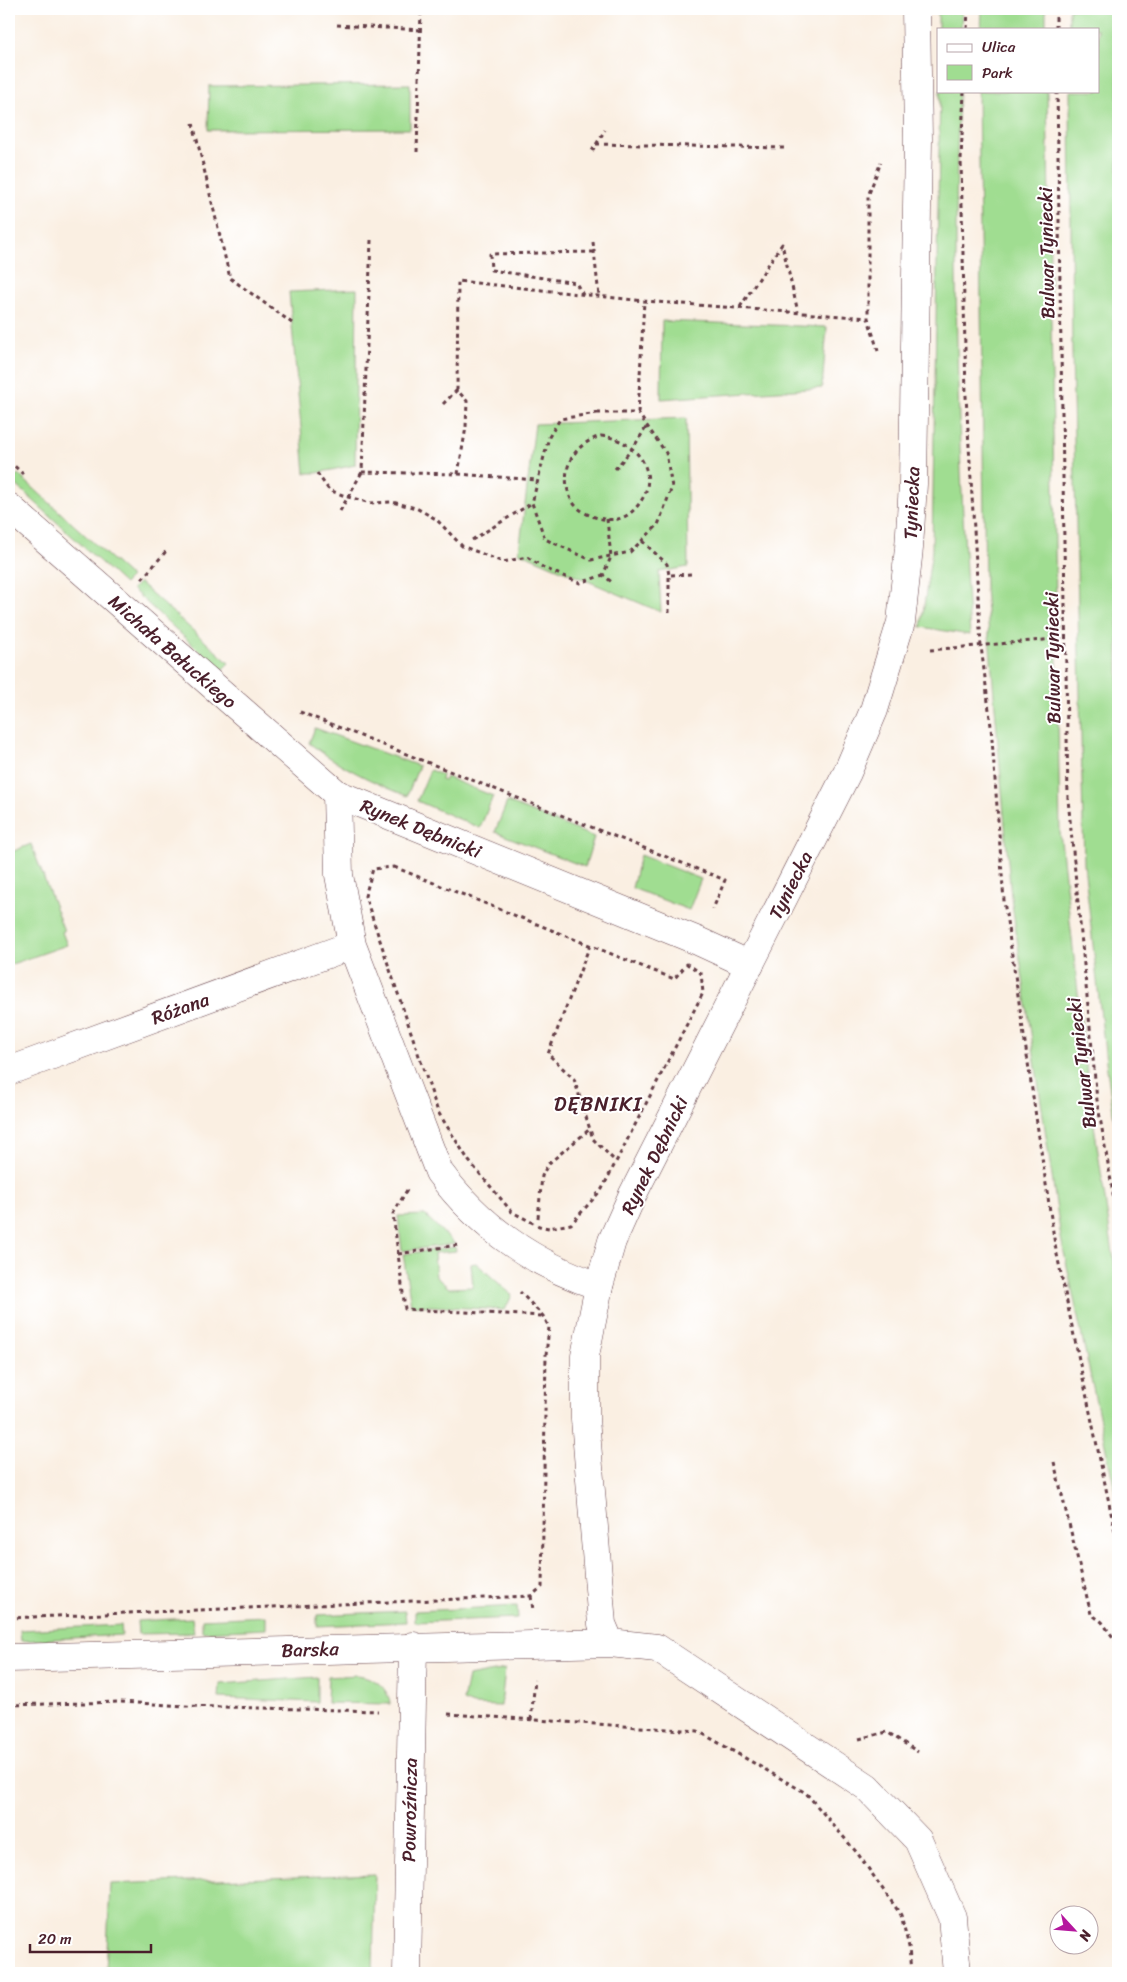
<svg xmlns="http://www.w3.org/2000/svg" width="1127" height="1982" font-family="Sriracha,sans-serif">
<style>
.green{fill:#a0dd91;stroke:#757e5e}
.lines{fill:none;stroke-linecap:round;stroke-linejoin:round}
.street-casing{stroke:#643e46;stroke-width:29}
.secondary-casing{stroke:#643e46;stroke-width:29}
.path{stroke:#643e46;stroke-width:3;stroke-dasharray:4 4;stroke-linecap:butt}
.street{stroke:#fff;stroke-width:28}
.secondary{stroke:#fff;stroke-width:28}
.labels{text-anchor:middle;stroke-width:4;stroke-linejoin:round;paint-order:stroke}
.street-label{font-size:19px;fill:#4a1f2b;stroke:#fff}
.quarter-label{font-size:21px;letter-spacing:1px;fill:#4a1f2b;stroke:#fff}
</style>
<rect width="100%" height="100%" fill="#fff"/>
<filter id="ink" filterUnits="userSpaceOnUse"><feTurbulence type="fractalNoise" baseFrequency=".02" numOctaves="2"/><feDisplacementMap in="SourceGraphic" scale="10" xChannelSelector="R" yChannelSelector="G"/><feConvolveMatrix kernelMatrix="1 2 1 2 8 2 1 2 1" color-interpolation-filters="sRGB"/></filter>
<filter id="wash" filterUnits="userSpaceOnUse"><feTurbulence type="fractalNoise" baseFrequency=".0096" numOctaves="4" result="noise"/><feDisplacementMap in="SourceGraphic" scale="20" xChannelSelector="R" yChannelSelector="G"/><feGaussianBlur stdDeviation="1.12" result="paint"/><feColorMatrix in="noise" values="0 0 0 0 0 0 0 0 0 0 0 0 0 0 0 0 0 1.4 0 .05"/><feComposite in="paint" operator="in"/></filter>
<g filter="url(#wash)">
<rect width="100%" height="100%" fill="#faefe2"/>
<path class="green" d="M938,9h24l-1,20h-23z
M982,9h64v20h-65z
M1069,9h49v1138l-12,-85 -22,-198 -12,-510 -2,-263h28v-62h-29z
M410,84v45l-202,1 1,-44z
M940,91h19c-7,182 -1,363 11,544l-49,-8 11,-77z
M978,91h69l13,741 29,259 29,196v218l-57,-267 -50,-341 -26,-309z
M357,289l-2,176 -38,8h-12l-16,-181z
M662,321l165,6 -5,61 -161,11z
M686,418l2,149 -29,5 2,40 -142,-60 16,-128z
M18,474l113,103 -7,7 -112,-103z
M139,582l90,81 -8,8 -89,-82z
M315,728l104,38 -12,30c-35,-14 -68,-30 -98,-53z
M430,770l12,5 -1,5 3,1 2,-4 47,19 -13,32 -63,-27z
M507,802l87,35 -9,30 -90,-35z
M31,844l33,87 -2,1 5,13 -58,20v-112z
M640,855l61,24 -12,31 -57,-22z
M425,1215l30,29 -53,7 -4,-35z
M455,1247l1,4 -22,2 2,24 13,11 24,-1 -2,-23 5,-1 36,32 -7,15 -94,-5 -8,-51z
M517,1606l1,12 -103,4v-11z
M405,1611l1,11 -89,4v-11z
M266,1616v13l-64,3v-13z
M192,1618l2,15 -56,1 -1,-13z
M121,1625l1,10 -101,6 -1,-11z
M505,1669l-4,37 -28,-1 -10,-4 5,-25z
M356,1675c16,1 32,11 34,29l-63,-1 1,-26z
M317,1677v25l-98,-4 1,-14z
M375,1874l-2,99h-267l4,-89z"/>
</g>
<g filter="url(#ink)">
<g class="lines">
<g class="street-casing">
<path id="street" d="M9,507l328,287 361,147 52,24
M337,794l2,81 13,70 87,227c42,56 94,92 160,114
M9,1071l343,-126
M407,1973l6,-327"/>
</g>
<g class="secondary-casing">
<path id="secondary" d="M916,9l2,130 -5,345 -4,64 -8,74 -27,88 -27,63 -214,421 -21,47 -13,45 -14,70v63l17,205 8,19 47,5 210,139 51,53 34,77 5,56
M9,1658l601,-15"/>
</g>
<path class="path" d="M1056,9v20
M273,11l1,-2
M337,25l83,5
M967,29l1,-20
M964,91l-3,68 5,237 15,250 10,80 13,175 51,344 63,301
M1057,91l11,708 29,301 21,122
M193,123l37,155 62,45
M596,144l188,4
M592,151l13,-21
M417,152l4,-143
M371,240l-9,232 96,2 8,-47 1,-26 -10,-11 1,-109 186,20 224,17
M593,242l6,54
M583,295l-7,-12 -85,-13 -1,-16 103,-2
M740,307l42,-63 16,68
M878,351l-10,-33v-122l13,-34
M443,404l14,-14
M597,413h41l28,40 6,34 -14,38 -28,27 -39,8 -46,-21 -13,-36 17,-66 11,-18z
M638,413l6,-112
M601,436c32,2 60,35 40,65 -5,8 -13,16 -23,18 -16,3 -40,-5 -47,-20 -13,-28 2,-55 30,-63z
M9,461l14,13
M615,469l18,-21 14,-22
M317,473l12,17 19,7 23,6 21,-1 24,6 20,11 26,27 41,16 24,-5 17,11 36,15 23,-8
M458,474l79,6
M340,511l22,-39
M607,519l4,38 -8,18 10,8
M472,540l60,-37
M642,541l25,23 2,11
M142,579l26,-30
M669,613v-38l23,-1
M930,650l136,-12
M300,712l425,168 -12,29
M394,867l280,112 13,-15 14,9 2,20 -101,196 -31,35 -22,4 -10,-2 -27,-14 -43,-51 -31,-49 -73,-216 8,-27z
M590,945l-42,109 26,25 19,60 20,20
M407,1190l-14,24 12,95 138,7
M538,1218l4,-42 6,-12 42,-35
M398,1254l60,-9
M1054,1462l37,152 11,8 16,22
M531,1596l2,14
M9,1618l522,-22 11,-9 4,-232 3,-28 -6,-11 -23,-24
M9,1705l112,-3 63,4 194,5
M448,1714l250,17 108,62 52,61 43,61 8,32 2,26
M531,1720l4,-40
M859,1739l28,-7 31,20"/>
<use href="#street" class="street"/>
<use href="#secondary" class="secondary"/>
</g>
</g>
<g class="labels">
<g class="street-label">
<text transform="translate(1046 253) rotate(-91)" y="7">Bulwar Tyniecki</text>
<text transform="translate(911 503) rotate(-88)" y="7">Tyniecka</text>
<text transform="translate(173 651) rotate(41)" y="7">Michała Bałuckiego</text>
<text transform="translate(1052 658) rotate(-91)" y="7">Bulwar Tyniecki</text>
<text transform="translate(421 828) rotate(22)" y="7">Rynek Dębnicki</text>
<text transform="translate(790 885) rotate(-63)" y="7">Tyniecka</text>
<text transform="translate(180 1008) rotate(-20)" y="7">Różana</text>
<text transform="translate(1081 1063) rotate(-97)" y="7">Bulwar Tyniecki</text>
<text transform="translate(654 1155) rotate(-64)" y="7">Rynek Dębnicki</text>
<text transform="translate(310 1649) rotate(-2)" y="7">Barska</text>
<text transform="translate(409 1810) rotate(-89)" y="7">Powroźnicza</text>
</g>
<g class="quarter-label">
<text x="598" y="1111">DĘBNIKI</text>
</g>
</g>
<rect width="1127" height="1982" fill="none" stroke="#fff" stroke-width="30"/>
<rect x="937" y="28" width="162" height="65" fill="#ffffff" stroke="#b7a5aa"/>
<rect x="947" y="44" width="25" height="8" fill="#ffffff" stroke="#b7a5aa"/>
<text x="982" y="52" font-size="15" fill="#4a1f2b">Ulica</text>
<rect x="947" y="65" width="25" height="15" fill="#a0dd91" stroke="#b7a5aa"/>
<text x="982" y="78" font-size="15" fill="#4a1f2b">Park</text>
<g transform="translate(1074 1930) rotate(116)"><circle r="24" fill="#ffffff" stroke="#b7a5aa"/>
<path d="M0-4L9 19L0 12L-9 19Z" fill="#b5179e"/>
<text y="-8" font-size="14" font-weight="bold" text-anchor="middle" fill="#4a1f2b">N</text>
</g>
<path d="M30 1944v8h121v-8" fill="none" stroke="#4a1f2b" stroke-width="2.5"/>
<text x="38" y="1944" font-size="15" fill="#4a1f2b" stroke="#ffffff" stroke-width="4" paint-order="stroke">20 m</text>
</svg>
